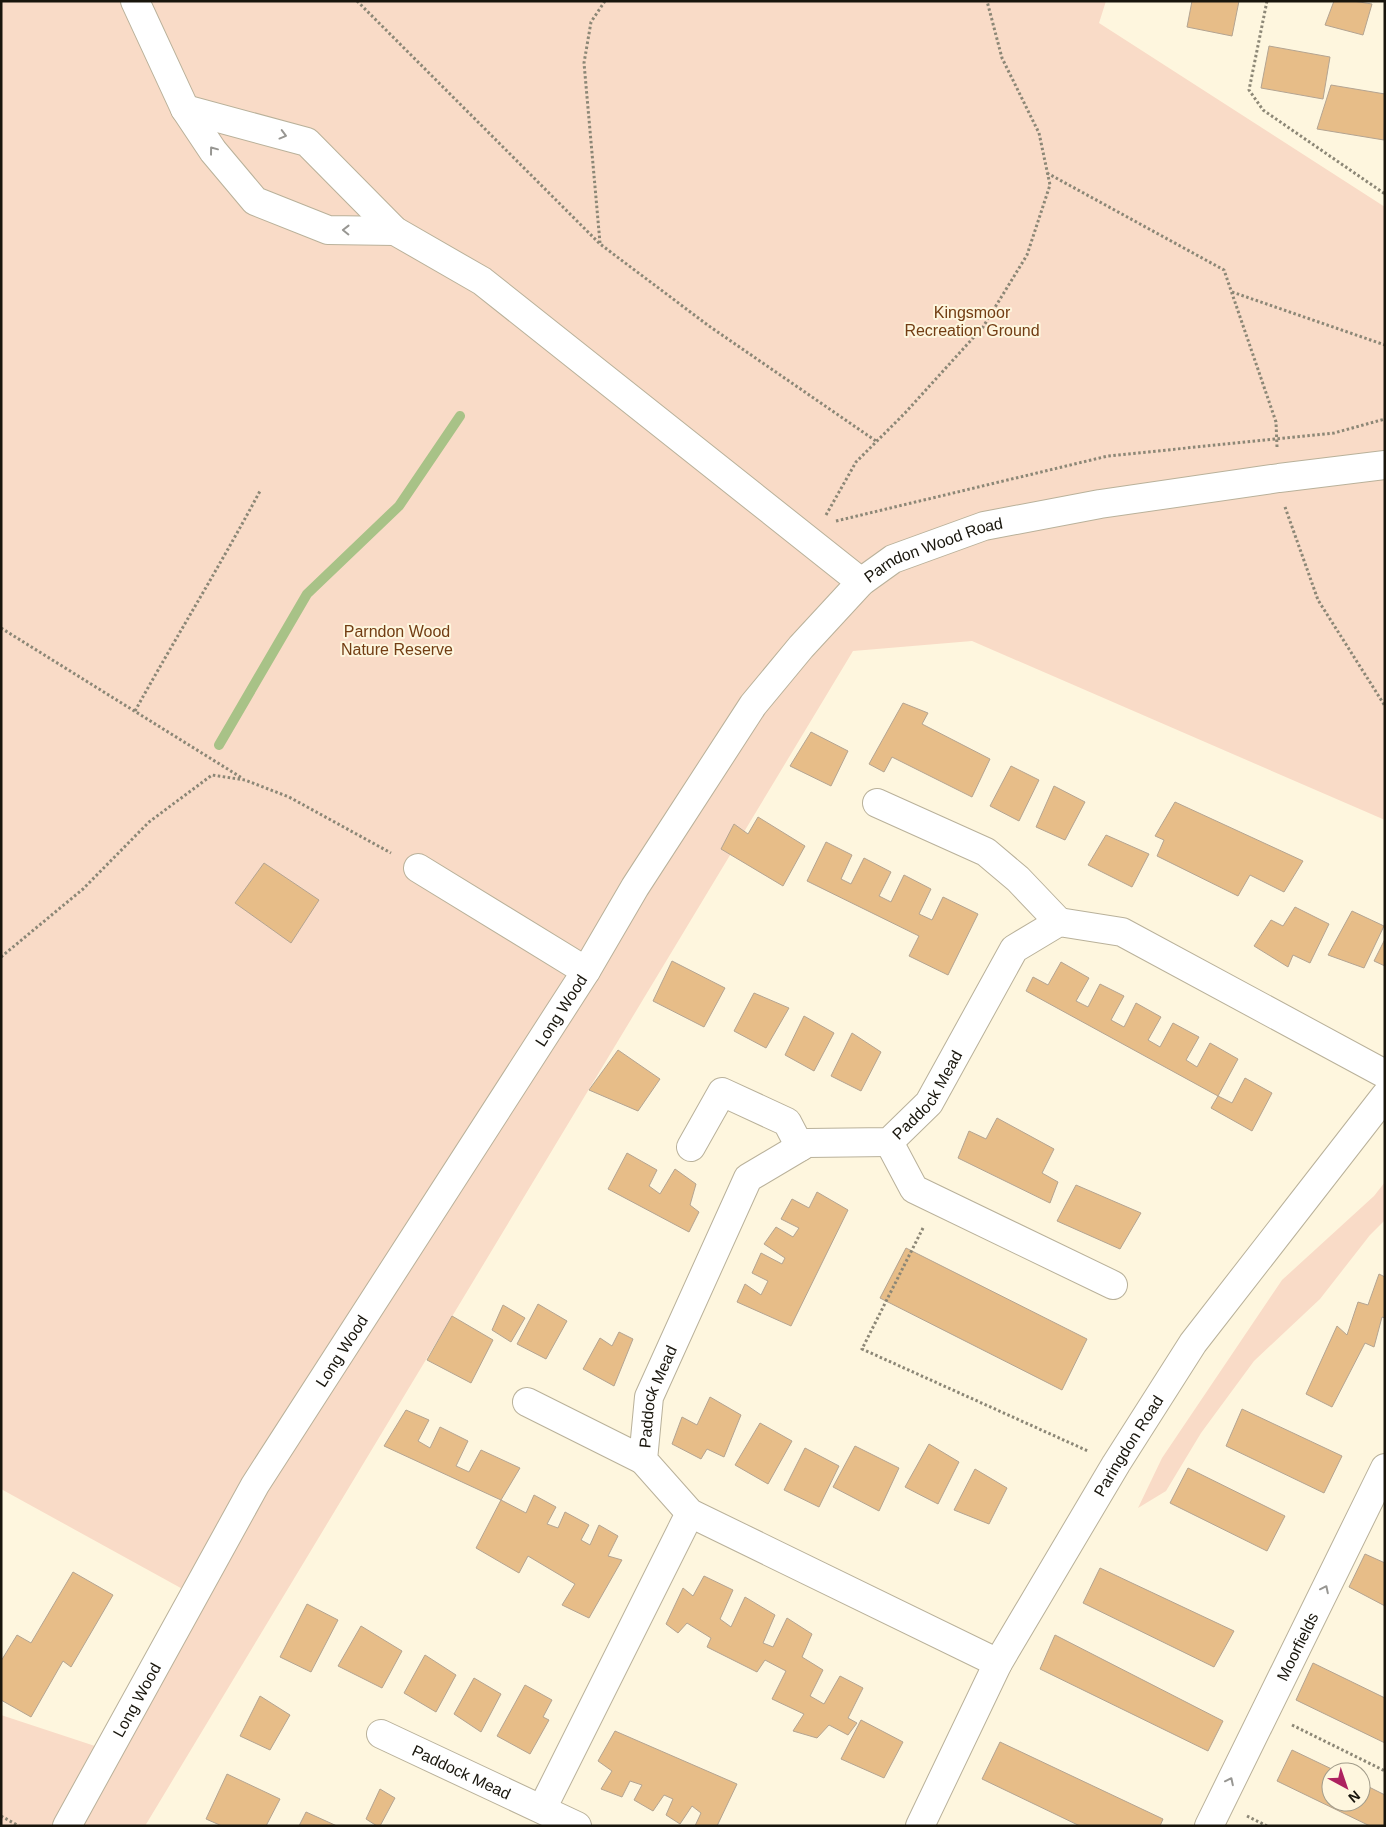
<svg xmlns="http://www.w3.org/2000/svg" width="1386" height="1827" font-family="Helvetica,sans-serif">
<style>
.green{fill:#f9dbc7}
.lines{fill:none;stroke-linecap:round;stroke-linejoin:round}
.stream{stroke:#a8c287;stroke-width:10}
.building{fill:#e7bd88;stroke:#b4a491}
.minor-casing{stroke:#b9b19a;stroke-width:30}
.path{stroke:#8c8776;stroke-width:3;stroke-dasharray:2.5 2.5;stroke-linecap:butt}
.minor{stroke:#fff;stroke-width:28}
.oneway{stroke:#979692}
.labels{text-anchor:middle;stroke-width:4;stroke-linejoin:round;paint-order:stroke}
.park-label{font-size:16px;fill:#723d13;stroke:#fef6de}
.street-label{font-size:16px;fill:#18150c;stroke:#fef6de}
</style>
<rect width="100%" height="100%" fill="#fef6de"/>
<path class="green" d="M1,1h1105l-7,22 286,184v613l-413,-179 -119,10 -708,1175h-144v-111l100,33 87,-156 -187,-103z
M1385,1182v38l-15,15 -50,64 -66,62 -53,72 -35,58 -28,17 24,-50 120,-178 92,-84z"/>
<g class="lines">
<path class="stream" d="M219,745l88,-151 92,-88 61,-90"/>
</g>
<path class="building" d="M1192,1h47l-7,35 -45,-9z
M1334,1h19l19,3 -9,31 -38,-10z
M1269,46l61,11 -7,42 -62,-11z
M1331,85l54,9 -1,46 -67,-11z
M903,703l25,10 -6,11 68,35 -18,38 -80,-40 -8,15 -15,-8z
M811,732l37,19 -17,35 -41,-20z
M1011,766l28,14 -20,41 -29,-15z
M1054,786l31,16 -20,38 -29,-13z
M1175,802l128,59 -19,31 -34,-17 -12,21 -81,-40 7,-16 -9,-4z
M758,817l47,29 -22,40 -62,-37 13,-25 14,10z
M1106,835l43,19 -17,33 -44,-22z
M826,842l26,13 -11,24 10,5 13,-26 27,14 -12,24 12,6 13,-27 27,14 -12,25 13,6 11,-23 35,17 -30,61 -39,-19 10,-20 -112,-55z
M264,863l55,37 -28,43 -56,-40z
M1295,907l34,17 -19,39 -17,-8 -5,12 -34,-21 17,-26 12,6z
M1352,911l32,15 -20,42 -36,-13z
M1385,939v27l-11,-5z
M672,961l53,27 -21,39 -51,-26z
M1061,962l28,16 -13,23 12,6 12,-23 24,12 -13,24 13,7 12,-24 25,14 -13,23 12,7 13,-24 26,14 -13,23 11,7 13,-24 28,16 -20,37 -192,-105 7,-14 15,8z
M754,993l35,15 -23,40 -32,-17z
M804,1016l30,17 -20,38 -29,-16z
M852,1033l29,19 -20,39 -30,-15z
M618,1050l42,29 -22,32 -49,-21z
M1245,1078l27,15 -20,38 -41,-23 7,-12 14,7z
M997,1118l57,31 -12,24 16,9 -8,21 -92,-45 11,-27 17,8z
M627,1153l30,17 -8,16 11,8 15,-25 21,15 -6,21 9,7 -10,20 -81,-43z
M1076,1185l65,28 -21,36 -63,-28z
M817,1192l31,18 -57,116 -54,-24 8,-18 16,11 7,-14 -16,-8 9,-20 21,11 3,-6 -21,-14 12,-17 17,10 6,-9 -18,-9 11,-20 17,9z
M906,1248l181,91 -25,51 -182,-92z
M1379,1274l6,3v41l-3,-1 -8,30 -9,-4 -33,64 -26,-13 31,-68 10,9 11,-33 10,3z
M538,1304l29,17 -21,38 -29,-15z
M503,1305l22,13 -14,24 -19,-12z
M452,1316l41,24 -22,43 -44,-23z
M619,1332l14,7 -19,47 -31,-17 17,-31 12,8z
M710,1397l31,18 -17,42 -17,-8 -6,10 -29,-15 10,-27 15,8z
M1242,1409l100,47 -18,37 -98,-47z
M406,1410l23,10 -11,21 12,7 10,-21 28,14 -12,25 13,6 12,-22 39,18 -19,32 -117,-54z
M760,1423l32,18 -24,43 -33,-19z
M929,1444l30,18 -21,42 -33,-17z
M855,1446l44,22 -20,43 -46,-24z
M805,1448l34,18 -20,41 -35,-17z
M1188,1468l97,48 -18,35 -97,-48z
M975,1469l32,19 -18,36 -35,-14z
M534,1495l22,12 -9,17 11,4 7,-16 24,13 -8,15 9,5 9,-20 19,11 -10,20 14,4 -33,58 -27,-13 13,-21 -47,-28 -9,17 -43,-25 25,-48 25,13z
M1365,1554l20,9v43l-36,-19z
M1100,1568l134,63 -20,36 -131,-64z
M73,1572l40,23 -42,72 -8,-6 -32,56 -30,-17v-39l16,-26 14,8z
M704,1576l29,14 -13,29 11,8 14,-30 30,18 -12,28 10,4 14,-29 25,16 -10,23 21,13 -13,26 14,8 16,-28 23,12 -15,30 9,5 -9,12 -19,-10 -12,13 -24,-7 11,-17 -32,-15 14,-28 -21,-11 -8,12 -50,-25 4,-9 -24,-15 -9,10 -12,-9 17,-36 10,8z
M307,1604l31,16 -27,52 -31,-15z
M361,1626l41,25 -20,37 -44,-22z
M1055,1635l168,86 -15,30 -168,-82z
M425,1655l31,20 -20,37 -32,-19z
M1313,1663l72,35v45l-89,-43z
M474,1678l27,16 -20,38 -27,-18z
M525,1685l27,15 -9,17 6,3 -19,34 -33,-18z
M260,1696l30,19 -20,35 -30,-14z
M861,1720l42,22 -19,36 -43,-19z
M615,1731l122,53 -20,42h-22l6,-13 -9,-7 -12,18 -14,-9 7,-16 -9,-4 -11,16 -19,-11 8,-15 -12,-4 -8,16 -21,-8 11,-18 -14,-10z
M1000,1742l163,77 -3,7h-80l-98,-47z
M1292,1750l46,22h-7v30h30v-19l24,12v31h-15l-93,-45z
M227,1774l53,25 -14,27h-44l-16,-7z
M380,1789l15,9 -15,28h-3l-11,-7z
M306,1812l31,14h-38z"/>
<g class="lines">
<g class="minor-casing">
<g id="minor">
<path d="M135,1l50,108 28,42 42,50 73,29 67,1"/>
<path d="M185,109l122,33 88,89 87,50 379,301"/>
<path d="M877,803l109,49 32,27 41,43"/>
<path d="M418,868l168,103"/>
<path d="M889,1142l25,47 199,96"/>
<path d="M691,1147l31,-55 65,30 13,25"/>
<path d="M527,1402l116,58"/>
<path id="s1" d="M998,1663l-308,-150 -47,-53 6,-63 99,-219 59,-35 82,-1 40,-39 85,-154 45,-27 63,10 263,142"/>
<path id="s2" d="M381,1734l196,92"/>
<path d="M542,1809l148,-296"/>
<path id="s3" d="M67,1826l188,-341 331,-514 49,-84 118,-182 48,-58 60,-65 32,-23 91,-33 116,-22 179,-26 106,-13"/>
<path id="s4" d="M920,1826l78,-163 118,-199 77,-121 192,-247"/>
<path id="s5" d="M1209,1826l176,-358"/>
</g>
</g>
<path class="path" d="M357,1l243,243 109,82 167,115
M1267,1l-18,89 14,20 122,84
M1047,173l177,97 52,152 1,25
M600,243l-16,-180 7,-41 14,-21
M1232,292l153,53
M1285,507l33,93 67,106
M826,515l30,-53 49,-49 78,-86 44,-72 23,-70 -11,-52 -37,-75 -15,-57
M836,521l272,-65 226,-23 51,-14
M1,628l241,150
M135,711c41,-74 85,-145 125,-220
M1,957l82,-68 66,-67 63,-47 33,5 44,17 102,56
M923,1228l-61,121 226,102
M1292,1725l93,46
M1,1816l18,10
M1247,1816l20,10"/>
<use href="#minor" class="minor"/>
</g>
<defs><path id="oneway-chevron" d="M-2-3.5L2.5 0L-2 3.5" fill="none" stroke-width="1.6" stroke-linecap="round" stroke-linejoin="round" transform="scale(1.25)"/></defs>
<g class="oneway">
<use href="#oneway-chevron" transform="translate(283 135) rotate(15)"/>
<use href="#oneway-chevron" transform="translate(213 150) rotate(-127)"/>
<use href="#oneway-chevron" transform="translate(346 230) rotate(-179)"/>
<use href="#oneway-chevron" transform="translate(1325 1589) rotate(-64)"/>
<use href="#oneway-chevron" transform="translate(1230 1781) rotate(-64)"/>
</g>
<g class="labels">
<g class="park-label">
<text x="972" y="318">Kingsmoor<tspan x="972" dy="18">Recreation Ground</tspan></text>
<text x="397" y="637">Parndon Wood<tspan x="397" dy="18">Nature Reserve</tspan></text>
</g>
<g class="street-label">
<text dy="6" stroke="none"><textPath href="#s3" startOffset="1559">Parndon Wood Road</textPath></text>
<text dy="6" stroke="none"><textPath href="#s3" startOffset="954">Long Wood</textPath></text>
<text dy="6" stroke="none"><textPath href="#s1" startOffset="929">Paddock Mead</textPath></text>
<text dy="6" stroke="none"><textPath href="#s3" startOffset="549">Long Wood</textPath></text>
<text dy="6" stroke="none"><textPath href="#s1" startOffset="479">Paddock Mead</textPath></text>
<text dy="6" stroke="none"><textPath href="#s4" startOffset="434">Paringdon Road</textPath></text>
<text dy="6" stroke="none"><textPath href="#s5" startOffset="200">Moorfields</textPath></text>
<text dy="6" stroke="none"><textPath href="#s3" startOffset="144">Long Wood</textPath></text>
<text dy="6" stroke="none"><textPath href="#s2" startOffset="89">Paddock Mead</textPath></text>
</g>
</g>
<rect width="1386" height="1827" fill="none" stroke="#18150c" stroke-width="5"/>
<g transform="translate(1346 1787) rotate(140)"><circle r="24" fill="#fef6de" stroke="#a29c8a"/>
<path d="M0-4L9 19L0 12L-9 19Z" fill="#ad215f"/>
<text y="-8" font-size="14" font-weight="bold" text-anchor="middle" fill="#18150c">N</text>
</g>
</svg>
